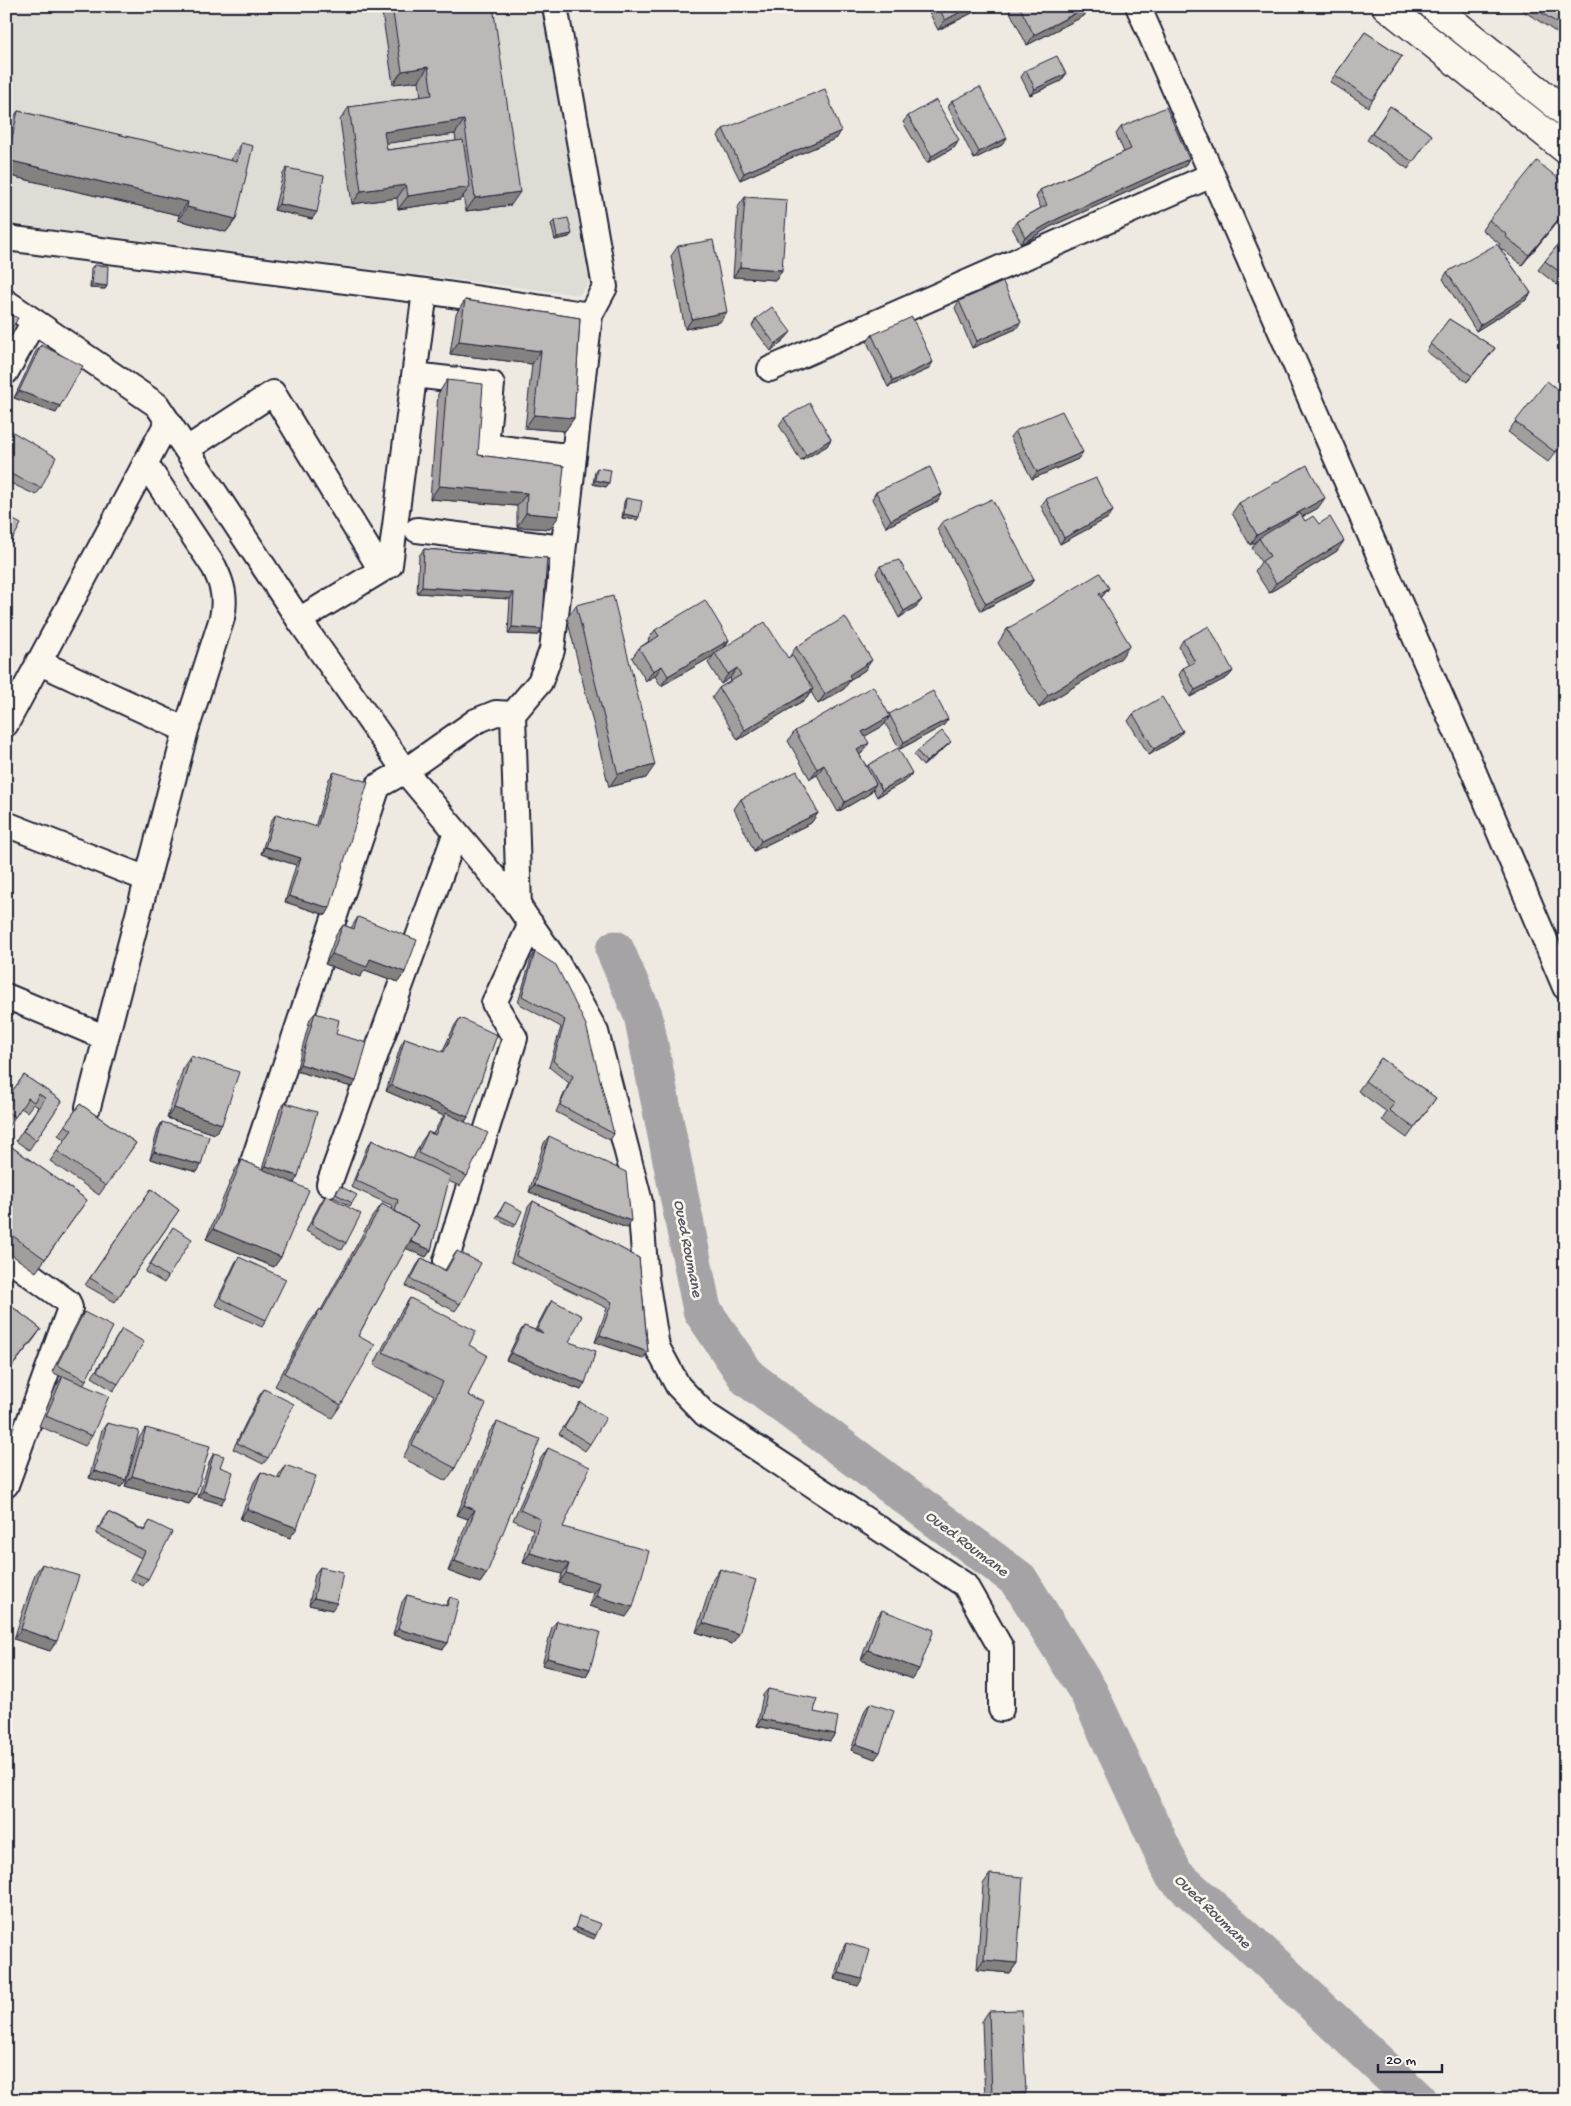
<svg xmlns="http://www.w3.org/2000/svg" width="1571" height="2106" font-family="'Gochi Hand',sans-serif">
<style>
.built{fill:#dfdbd5}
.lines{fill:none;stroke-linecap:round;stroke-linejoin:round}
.river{stroke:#a6a3a7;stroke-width:39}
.minor-casing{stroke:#22223b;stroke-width:28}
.major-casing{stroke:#22223b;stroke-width:31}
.minor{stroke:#fbf7ec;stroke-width:24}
.major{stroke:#fbf7ec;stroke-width:28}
.wall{fill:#a29e9e;stroke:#22223b;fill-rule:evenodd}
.shaded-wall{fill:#848181;stroke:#22223b}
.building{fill:#bcb8b8;stroke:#22223b}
.labels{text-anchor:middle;stroke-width:5;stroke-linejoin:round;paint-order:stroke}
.water-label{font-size:16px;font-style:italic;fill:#575666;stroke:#fbf7ec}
</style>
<rect width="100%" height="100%" fill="#eeeae2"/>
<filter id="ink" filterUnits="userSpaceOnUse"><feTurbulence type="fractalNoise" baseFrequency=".02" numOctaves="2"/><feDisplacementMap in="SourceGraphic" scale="10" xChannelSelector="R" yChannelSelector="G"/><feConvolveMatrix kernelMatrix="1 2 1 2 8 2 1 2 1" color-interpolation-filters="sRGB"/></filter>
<g filter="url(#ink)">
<path class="built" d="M6,6h537l46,277 -10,12 -573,-72z"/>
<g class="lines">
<path class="river" d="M615,950l28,65 59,295 46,68 271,202 70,113 85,182 74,66 169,159"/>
<g class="minor-casing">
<path id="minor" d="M555,6l50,281 -15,28 -38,335 -12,32 -27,32 6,193 39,57 38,68 44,170 6,77 11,68 21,39 27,28 260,171 36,63v61
M1138,6l329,750 98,231
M6,238l419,53 165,24
M6,302l151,103 142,215 106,151 114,136
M770,369l442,-194
M6,372l28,-51
M414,375l78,9 -6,62 88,11
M187,449l86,-56 108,177
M417,530l146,18
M299,620l91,-55 35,-274
M38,662l148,68
M6,724l162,-303
M6,824l141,55
M6,996l100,42
M88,1107l98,-377 36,-112c4,-20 1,-33 -8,-51l-69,-104
M253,1162l125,-376 27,-15 71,-50 20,-8 17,1
M329,1184l127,-352
M6,1257l62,45 2,6 -64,177
M446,1261l69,-223 -21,-35 37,-79"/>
</g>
<g class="major-casing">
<path id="major" d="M1386,6l179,143
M1433,6l132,106"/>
</g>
<use href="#minor" class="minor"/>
<use href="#major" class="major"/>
</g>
<path class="wall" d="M381,6h112l18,199 -45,6 -3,-15 -3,4 -62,9 -1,-11 -45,6 -12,-84 9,-13 72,-10 -2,-16 -26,3zM455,134l1,7 -69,9 -1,-7z
M926,6h57l-1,2 -44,22z
M1012,6h78l-6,10 -57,29 -18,-35z
M1516,6h49v32z
M1365,32l37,24 -34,51 -38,-25z
M1026,70l40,4 -5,7 -31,14 -9,-18z
M952,101l50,44 -28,14 -26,-52z
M1390,106l42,29 -24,34 -41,-29z
M18,111l213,50 1,-4 9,-14 -5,76 -10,13 -48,-12 1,-5 -173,-40v-40l3,-11z
M908,116l47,31 -28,16 -24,-41z
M1121,127l64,39 -133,60 -31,18 -9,-16 5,-7 24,-13 -5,-11 4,-7 84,-38 -8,-18z
M723,129l114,9 -97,42 -22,-44z
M287,168l25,51 -38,-9 9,-36z
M745,197l37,73 -6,10 -43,-3 5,-70z
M1565,212l-43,53 -23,-18 32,46 -5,7 -50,31 -33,-52 4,-7 52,-26 1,-2 -18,-14 7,-10z
M554,221l15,16 -14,3 -4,-16z
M1565,236v55l-27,-21z
M678,246l42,76 -35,7 -14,-73z
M94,265l13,21 -2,3 -15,-1 1,-20z
M465,300l115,18 -6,100 -9,13 -40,-3 7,-64 -82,-10 6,-40z
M959,301l57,28 -44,19 -17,-40z
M756,319l30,19 -15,13 -19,-25z
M1449,319l46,29 -28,34 -41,-31z
M872,335l57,34 -41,18 -21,-45z
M41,345l19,61 -4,7 -42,-15 22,-47z
M447,380l31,75 86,11 -14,63 -33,-2v-21l-87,-7 8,-105z
M784,418l47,21 -4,7 -26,15 -22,-36z
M1515,422l50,19 -17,21 -40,-30z
M6,428l35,60 -5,7 -30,-14z
M1015,431l63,28 -46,20 -22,-42z
M597,468l12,15 -3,4 -13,-3 2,-13z
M876,492l66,2 -4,7 -52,26 -14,-28z
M626,498l11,22 -15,-2 2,-16z
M1046,499l62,19 -48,26 -19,-38z
M1239,503l79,5 -16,9 3,4 32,30 -68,42 -14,-22 6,-9 -9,-14 4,-6 -6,3 -18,-32z
M942,522l92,57 -4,6 -49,26 -44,-82z
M424,549l123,9 -5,71 -4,6 -30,-1 2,-35 -93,-6 2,-37z
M880,566l37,40 -18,12 -23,-45z
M1109,588l-8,10 20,60 -82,50 -41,-65 9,-14z
M576,605l70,173 -37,9 -42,-169z
M655,630l74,10 -4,7 63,11 2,-2 6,-9 69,23 -14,9 -7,10 -26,15 -7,-12 -5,7 -68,41 -26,-42 7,-10 12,-7 -1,-3 -9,6 -13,-21 5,-7 -52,30 -6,-10 -9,5 -14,-23 7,-10 10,-7 -1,-1z
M1183,640l50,31 -5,6 -38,20 -11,-22 4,-7 6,-2 -10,-19z
M889,714l59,5 -5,7 -43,23 -15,-26 -2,3 -18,10 -3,17 -3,2 8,12 1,-2 44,8 -5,7 -30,17 -4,-8 -4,5 -31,18 -21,-37 -7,4 -22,-38 7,-10z
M1133,714l45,24 -29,17 -21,-34z
M951,742l-3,3 -25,21 -9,-11 3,-4z
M334,772l-8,143 -41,-13 11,-37 -35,-11 10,-33 5,-7 39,13 14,-48z
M741,799l77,14 -7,10 -57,28 -20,-42z
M358,917l47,55 -7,10 -33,-12 -5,7 -35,-13 11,-29 7,-10 8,3z
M535,952l79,182 -4,6 -54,-28 13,-29 -20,-16 12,-40 -43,-24 13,-44z
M315,1013l21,21 20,47 -4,6 -56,-16 14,-52z
M460,1018l8,99 -3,5 2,54 -7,10 -12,-5 -17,69 -5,7 -20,-9 -48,88 -17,69 -9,13 -57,-32 35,-64 10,-13 1,1 51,-93 10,-13 10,6 1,-4 -42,-19 16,-40 5,-7 41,19 8,-17 7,-10 5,2 6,-11 5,-7 -58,-25 15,-46 4,-7 37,14 13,-27z
M191,1056l31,68 -7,10 -48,-16 17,-52z
M1381,1058l55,40 -29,40 -25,-18 5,-8 -29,-21z
M24,1075l38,26 -33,49 -13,-9 22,-34 -5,-3 -6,8 -6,-4 -13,19 -2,-1v-31l2,2z
M285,1103l9,80 -13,74 -7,10 -68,-28 29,-69 7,-10 20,9 18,-60z
M80,1104l56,39 -37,52 -49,-34 15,-21 -7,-5z
M162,1122l39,43 -4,7 -47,-13 8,-30z
M549,1136l78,92 -98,-36 15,-49z
M6,1143l81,57 -51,72 -30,-21z
M340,1186l12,17 -2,3 -17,-9z
M151,1189l28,21 -64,92 -30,-17z
M326,1195l20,48 -4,7 -36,-19 15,-29z
M533,1201l106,57 9,94 -5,7 -48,-17 12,-34 -96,-46 17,-55z
M505,1202l11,22 -2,3 -18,-9z
M173,1227l-5,50 -4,6 -19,-11z
M457,1251l3,53 -5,7 -49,-25 11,-21 5,-7 23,12 7,-12z
M239,1257l27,63 -4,7 -47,-22 20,-42z
M410,1298l59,47 -1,50 -13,73 -9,13 -43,-23 31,-63 -60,-30 27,-54z
M552,1300l17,42 12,48 -75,-30 13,-27 5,-7 11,4 12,-23z
M6,1302l35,27 -35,45z
M84,1312l2,68 -3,5 9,51 -7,10 -46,-20 17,-40 6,-9 -10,-5 27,-53z
M122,1329l-4,55 -5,7 -21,-14z
M264,1389l4,69 -5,6 -30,-15 26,-53z
M580,1402l10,42 -5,7 -26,-17z
M497,1422l-10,151 -7,10 -32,-12 20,-52 -11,-4 33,-84z
M107,1423l14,64 -32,-9 13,-48z
M146,1428l50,66 -7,10 -64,-18 14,-48z
M548,1448l15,79 63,90 -37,-11 4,-13 -34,-10 3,-9 -39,-11 10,-34 -20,-9 28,-62z
M214,1453l6,14 1,37 -23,-7 12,-37z
M285,1465l5,73 -50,-19 14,-37 7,-10 16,6z
M108,1512l36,18 6,-9 -2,58 -5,7 -13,-7 11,-21 -45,-24 7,-15z
M42,1564l8,87 -36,-12 21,-65z
M320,1567l12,43 -23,-5 6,-31z
M720,1569l12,75 -36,-12 17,-53z
M407,1595l38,11 5,-9 -2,46 -5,6 -50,-14 9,-33z
M882,1610l37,59 -7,10 -51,-19 14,-40z
M557,1621l33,48 -4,7 -44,-11 10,-38z
M768,1689l46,23 21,22 -5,7 -73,-15 6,-31z
M870,1703l5,56 -24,-9 14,-40z
M990,1874l27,89 -7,10 -33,-3 6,-86z
M846,1943l12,43 -24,-7 8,-29z
M989,2011l32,89h-36l-3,-79z"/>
<path class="shaded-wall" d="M972,6h11l-1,2 -44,22 7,-10z
M1090,6l-6,10 -57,29 7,-10z
M428,67l-9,14 -26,3 9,-13z
M1066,74l-5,7 -31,14 5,-6z
M464,120l-9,14 -80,11 9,-13z
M841,131l-4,7 -97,42 4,-7z
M1007,138l-5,7 -28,14 5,-7z
M959,140l-4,7 -28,16 5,-7z
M1189,159l-4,7 -133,60 -31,18 4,-7 32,-18z
M6,160h1l181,42 -9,13 -173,-40z
M406,185l-9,13 -45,6 9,-13z
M470,187l-10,13 -62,9 10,-13z
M520,192l-9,13 -45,6 9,-13z
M279,204l38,8 -5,7 -38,-9z
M187,207l49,12 -10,13 -48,-12z
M1565,211v1l-43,53 7,-10z
M572,234l-3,3 -14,3 2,-3z
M740,267l42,3 -6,10 -43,-3z
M92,284l15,2 -2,3 -15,-1z
M1531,293l-5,7 -50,31 4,-6z
M727,312l-7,10 -35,7 7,-10z
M1021,322l-5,7 -44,19 5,-7z
M791,332l-5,6 -15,13 4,-7z
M459,341l82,10 -9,13 -82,-10z
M1495,348l-5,7 -23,27 5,-6z
M933,362l-4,7 -41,18 5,-6z
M19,391l41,15 -4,7 -42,-15z
M534,415l40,3 -9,13 -40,-3z
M831,439l-4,7 -26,15 5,-6z
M1083,452l-5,7 -46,20 5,-7z
M595,480l14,3 -3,4 -13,-3z
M439,486l88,7 -10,13 -87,-7z
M942,494l-4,7 -52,26 5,-7z
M1325,498l-7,10 -58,32 -1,-2 -3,4 -6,3 7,-10z
M1113,511l-5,7 -48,26 4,-6z
M526,513l33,3 -9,13 -33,-2z
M624,514l15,3 -2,3 -15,-2z
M1344,541l-7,10 -68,42 7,-10z
M1034,579l-4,6 -49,26 5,-7z
M422,587l92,6 -4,6 -93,-6z
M1109,588l-10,13v-7z
M922,600l-5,6 -18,12 5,-7z
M512,627l30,2 -4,6 -30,-1z
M729,640l-7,10 -7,3 -2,3 -52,30 7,-10z
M1130,645l-9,13 -82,50 9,-13z
M872,660l-7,10 -14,9 -7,10 -26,15 7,-10 24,-19z
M662,666l-7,10 -9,5 7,-10z
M737,668l-7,10 -9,6 7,-10z
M1233,671l-5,6 -38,20 5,-7z
M813,689l-7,10 -68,41 7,-10z
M890,716l-7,10 -28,16 7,-10z
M948,719l-5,7 -43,23 4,-7z
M1183,731l-5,7 -29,17 5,-6z
M951,742l-3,3 -25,21 3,-4z
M869,743l-7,10 -12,7 7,-10z
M655,765l-9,13 -37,9 9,-13z
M824,765l-7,10 -7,4 7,-10z
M912,773l-5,7 -30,17 5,-7z
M876,784l-7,10 -31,18 7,-10z
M818,813l-7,10 -57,28 7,-10z
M265,847l36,11 -5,7 -35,-11z
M289,896l41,12 -4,7 -41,-13z
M332,954l38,5 35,13 -7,10 -33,-12 -5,7 -35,-13z
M300,1064l56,17 -4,6 -56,-16z
M391,1085l77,32 -5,7 -17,-11 -2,3 -58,-25z
M174,1108l48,16 -7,10 -48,-16z
M154,1152l47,13 -4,7 -47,-13z
M266,1166l32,10 -4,7 -33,-10z
M534,1185l97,36 -4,7 -98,-36z
M213,1229l68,28 -7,10 -68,-28z
M409,1241l22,9 -5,7 -21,-9z
M41,1329l-7,10 -28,35z
M600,1335l48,17 -5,7 -48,-17z
M511,1353l74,30 -4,7 -75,-30z
M94,1471l32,9 -5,7 -32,-9z
M132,1476l64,18 -7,10 -64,-18z
M203,1491l22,7 -4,6 -23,-7z
M464,1505l11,5 -7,9 -11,-4z
M247,1509l50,19 -7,10 -50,-19z
M530,1553l39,11 -7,10 -39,-11z
M455,1561l32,12 -7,10 -32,-12z
M566,1573l34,10 -7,10 -34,-10z
M596,1596l37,11 -7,10 -37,-11z
M314,1598l23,5 -5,7 -23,-5z
M703,1623l36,11 -7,10 -36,-12z
M21,1629l36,12 -7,10 -36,-12z
M398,1629l50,14 -5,6 -50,-14z
M868,1650l51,19 -7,10 -51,-19z
M547,1658l43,11 -4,7 -44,-11z
M761,1719l74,15 -5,7 -73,-15z
M856,1744l24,8 -5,7 -24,-9z
M575,1927l21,8 -2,4 -22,-9z
M984,1960l33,3 -7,10 -33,-3z
M839,1973l23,6 -4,7 -24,-7z
M1026,2093l-5,7h-33l4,-5z"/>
<path class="building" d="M392,6h101l27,186 -45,6 -11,-78 -80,12 3,18 76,-10 7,47 -62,9 -2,-11 -45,6 -12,-84 83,-12 -4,-28 -26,4z
M938,6h34l-27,14z
M1019,6h70l-55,29z
M1531,6h34v22z
M1365,32l37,24 -30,44 -37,-25z
M1057,56l9,18 -31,15 -9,-19z
M980,87l27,51 -28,14 -27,-51z
M825,89l16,42 -97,42 -21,-44z
M936,100l23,40 -27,16 -24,-40z
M1390,106l42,29 -19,27 -41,-28z
M1166,107l23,52 -132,60 -32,18 -8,-16 30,-16 -7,-15 91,-41 -10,-22z
M18,111l219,51 4,-19 12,3 -17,73 -49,-12 1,-5 -181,-42z
M1537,161l28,23v27l-36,44 -23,-18 1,-2 -18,-15z
M287,168l37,8 -7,36 -38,-8z
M745,197l42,3 -5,70 -42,-3z
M568,218l4,16 -15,3 -3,-16z
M1565,236v40l-20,-15z
M713,240l14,72 -35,7 -14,-73z
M1497,244l34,49 -51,32 -33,-53z
M94,265l14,1 -1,20 -15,-2z
M1003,282l18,40 -44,19 -18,-40z
M465,300l115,18 -6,100 -40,-3 7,-64 -82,-10z
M772,307l19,25 -16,12 -19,-25z
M6,313l12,5 -12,21z
M912,317l21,45 -40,19 -21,-46z
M1449,319l46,29 -23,28 -42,-32z
M41,345l42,21 -23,40 -41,-15z
M447,380l36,4 -5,71 86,11 -5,50 -33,-3 1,-20 -88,-7z
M1547,381l18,14v45l-10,12 -40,-30z
M810,403l21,36 -25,16 -22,-37z
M1062,411l21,41 -46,20 -22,-41z
M6,428l50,29 -15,31 -35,-16z
M1307,465l18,33 -68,37 -18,-32z
M930,467l12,27 -51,26 -15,-28z
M597,468l14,2 -2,13 -14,-3z
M1096,478l17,33 -49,27 -18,-39z
M626,498l16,3 -3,16 -15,-3z
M992,499l42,80 -48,25 -44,-82z
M1300,513l5,8 8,-5 6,8 11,-7 14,24 -68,42 -14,-22 8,-5 -11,-18z
M6,516l15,8 -15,27z
M424,549l123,9 -5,71 -30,-2 2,-34 -92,-6z
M899,560l23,40 -18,11 -24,-45z
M1100,573l9,15 -10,6 31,51 -82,50 -41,-66z
M613,596l42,169 -37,9 -42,-169z
M705,600l24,40 -61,36 -6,-10 -9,5 -14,-23 20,-12 -4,-6z
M845,617l27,43 -23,15 2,4 -26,15 -29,-47z
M765,622l23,36 4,-3 21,34 -68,41 -26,-42 22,-13 -4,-7 -9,6 -13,-21z
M1209,626l24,45 -38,19 -12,-22 12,-6 -12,-22z
M873,686l17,30 -28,16 7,11 -12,7 19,34 -31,18 -21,-37 -7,4 -22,-38z
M933,691l15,28 -44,23 -15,-28z
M1162,697l21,34 -29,18 -21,-35z
M942,731l9,11 -25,20 -9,-11z
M898,748l14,25 -30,17 -14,-25z
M797,771l21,42 -57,28 -20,-42z
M334,772l34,10 -38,126 -41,-12 12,-38 -36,-11 11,-33 41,13z
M358,917l59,23 -12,32 -35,-13 -3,8 -35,-13 11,-29 11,4z
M535,952l21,13 30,60 28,109 -54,-29 13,-29 -20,-15 12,-41 -43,-24z
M315,1013l24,7 -3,14 31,9 -11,38 -56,-17z
M460,1018l37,17 -29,82 -77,-32 14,-47 39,14z
M191,1056l48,16 -17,52 -48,-16z
M1381,1058l55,40 -22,30 -25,-18 6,-7 -30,-22z
M24,1075l38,26 -26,39 -13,-9 22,-33 -6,-4 -5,8 -6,-4 -13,19 -9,-6v-16l2,2z
M285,1103l32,9 -19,64 -32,-10z
M80,1104l56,39 -30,43 -49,-35 15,-21 -7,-5z
M446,1113l42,20 -21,43 -49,-23 10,-21 7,3z
M162,1122l47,14 -8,29 -47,-13z
M549,1136l77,36 5,49 -97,-36z
M372,1140l78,36 -19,74 -21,-9 9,-16 -24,-14 3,-11 -43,-20z
M6,1143l81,57 -42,59 -39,-28z
M242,1160l67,30 -28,67 -68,-28z
M340,1186l17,9 -5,8 -16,-9z
M151,1189l28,21 -60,86 -29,-18z
M326,1195l35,19 -15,29 -35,-19z
M533,1201l106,57 9,94 -48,-17 12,-33 -96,-46z
M505,1202l17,9 -6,13 -18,-9z
M382,1204l37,21 -61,111 17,9 -34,60 -57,-32 36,-64 2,2z
M173,1227l19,12 -24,38 -18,-12z
M457,1251l24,12 -21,41 -49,-25 11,-21 24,13z
M239,1257l47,22 -20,41 -46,-22z
M410,1298l66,33 -7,14 18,10 -19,40 18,9 -31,64 -43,-23 31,-63 -60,-30z
M552,1300l30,16 -13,26 27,9 -11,32 -74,-30 13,-27 19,7 -6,-4z
M6,1302l35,27 -28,36 -7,-5z
M84,1312l29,15 -27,53 -29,-15z
M122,1329l22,13 -26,42 -21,-13z
M63,1376l46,20 -17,40 -46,-20z
M264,1389l30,15 -26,54 -31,-15z
M580,1402l26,16 -16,26 -26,-16z
M497,1422l43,17 -53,134 -32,-12 20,-51 -11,-5z
M107,1423l32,8 -13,49 -32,-9z
M146,1428l64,18 -14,48 -64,-18z
M548,1448l42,19 -27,60 86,24 -16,56 -37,-11 4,-13 -34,-10 3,-9 -39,-11 10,-34 -20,-9z
M214,1453l10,3 -4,11 13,5 -8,26 -22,-7z
M285,1465l31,11 -19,52 -50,-19 14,-37 19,7z
M108,1512l36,19 6,-10 22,11 -24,47 -13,-6 10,-22 -45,-23z
M42,1564l37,12 -22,65 -36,-12z
M320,1567l23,5 -6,31 -23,-5z
M720,1569l36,11 -17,54 -36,-11z
M407,1595l40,11 3,-9 9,3 -11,43 -50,-14z
M882,1610l52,20 -15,39 -51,-19z
M557,1621l43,11 -10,37 -43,-11z
M768,1689l49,10 -3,13 24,5 -3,17 -74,-15z
M870,1703l24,8 -14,41 -24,-8z
M990,1874l33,3 -6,86 -33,-3z
M579,1916l22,8 -5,11 -21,-8z
M846,1943l24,7 -8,29 -23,-6z
M1022,2010l4,83 -34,2 -3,-84z"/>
</g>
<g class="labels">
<g class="water-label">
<text transform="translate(690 1248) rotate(79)" y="6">Oued Roumane</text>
<text transform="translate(968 1542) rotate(37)" y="6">Oued Roumane</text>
<text transform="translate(1214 1910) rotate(44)" y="6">Oued Roumane</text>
</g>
</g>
<rect width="1571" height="2106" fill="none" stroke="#fbf7ec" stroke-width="25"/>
<rect x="12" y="12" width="1546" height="2081" fill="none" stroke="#22223b" stroke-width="2" filter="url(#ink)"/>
<path d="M1378 2064v8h64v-8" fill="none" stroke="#22223b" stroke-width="2.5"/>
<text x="1386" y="2064" font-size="15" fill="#22223b" stroke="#fbf7ec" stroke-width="4" paint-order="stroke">20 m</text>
</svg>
